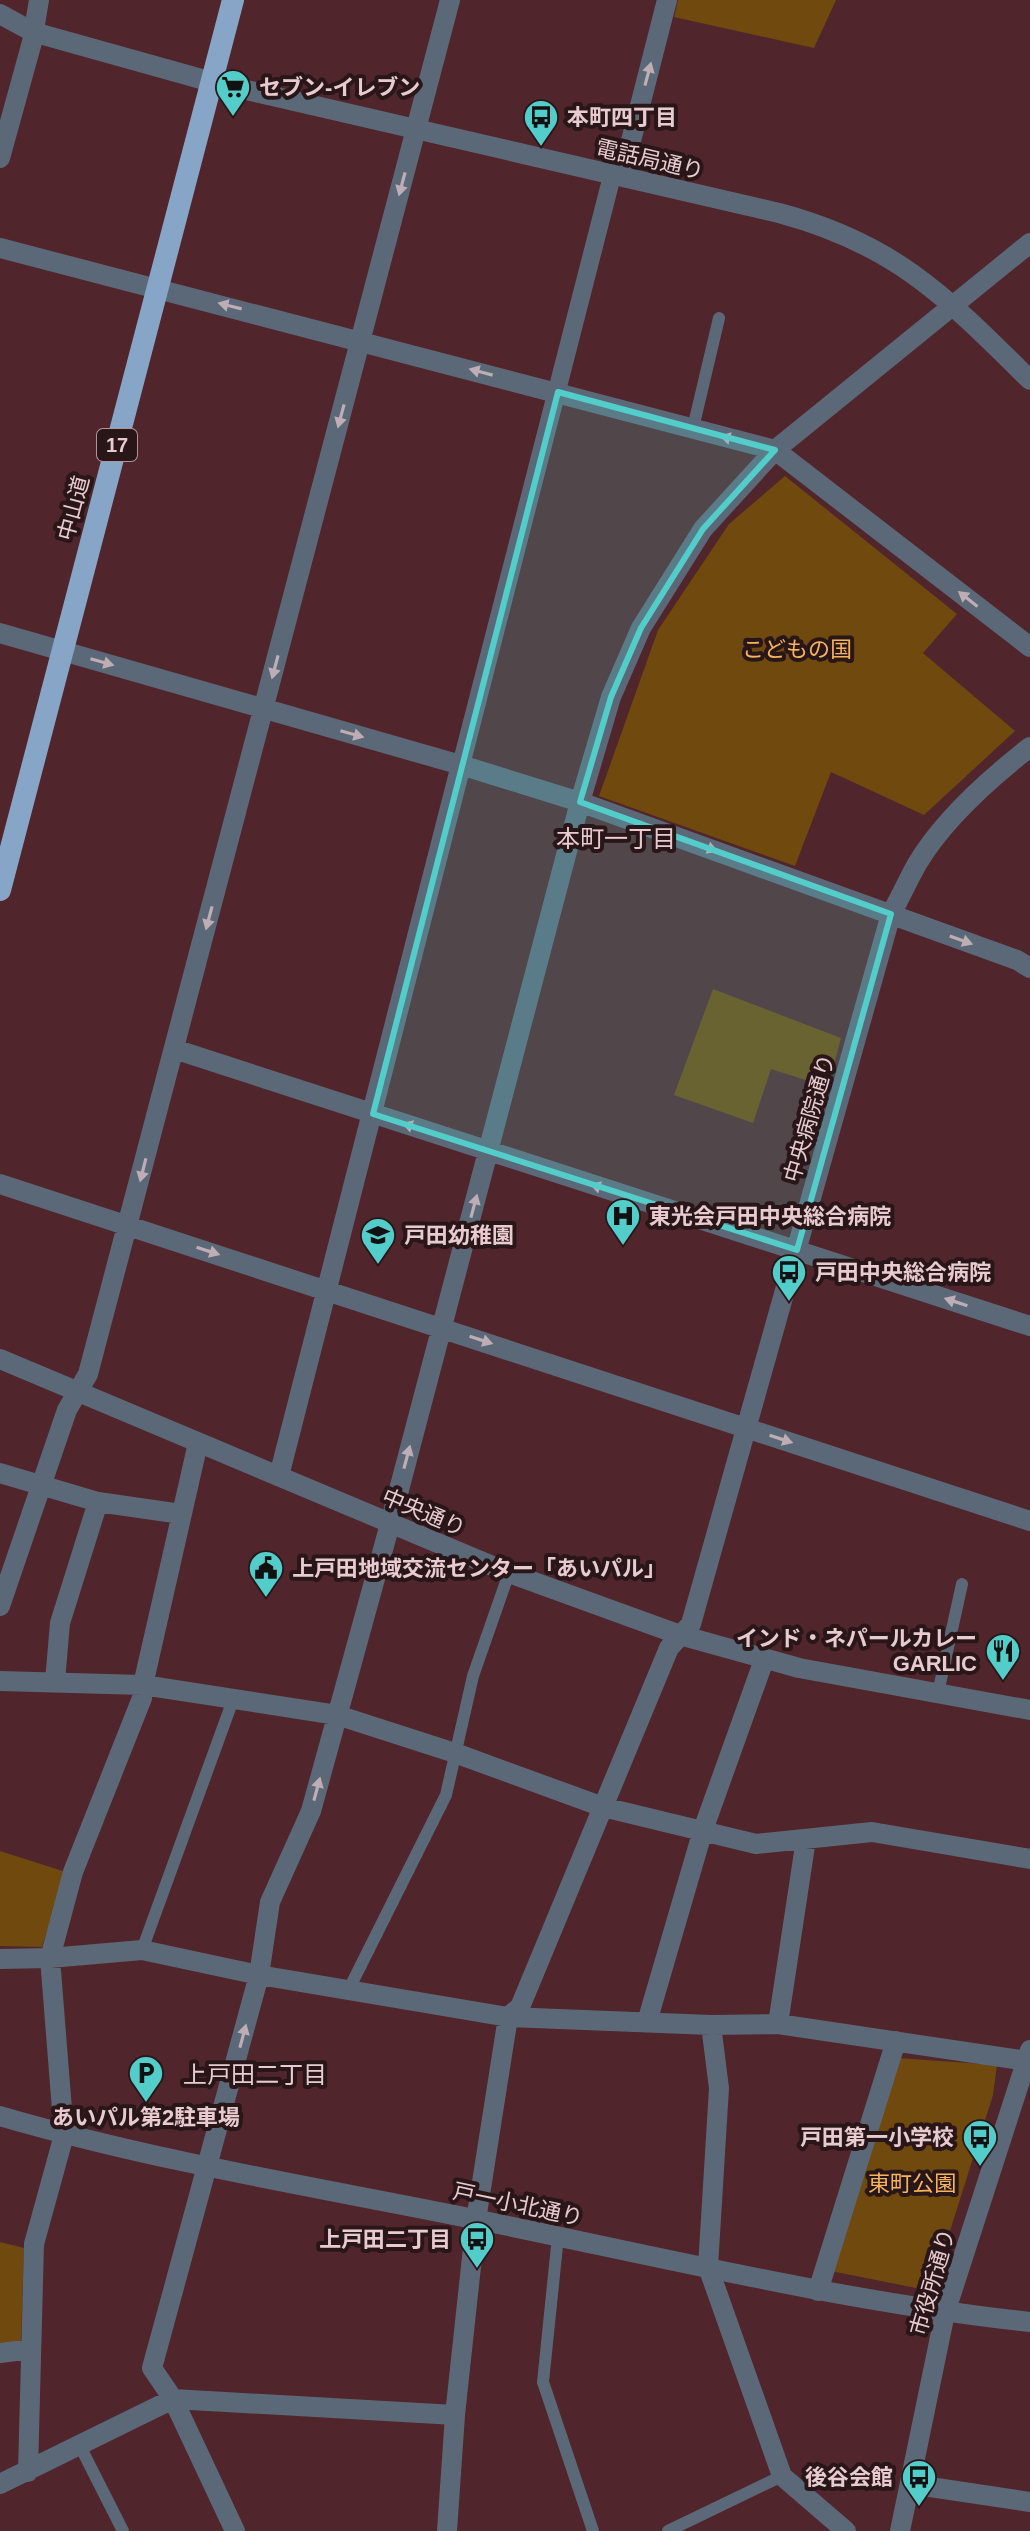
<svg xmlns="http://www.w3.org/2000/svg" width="1030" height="2531" font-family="Helvetica,'Noto Sans JP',sans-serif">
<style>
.green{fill:#6f490d}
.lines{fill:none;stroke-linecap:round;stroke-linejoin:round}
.service{stroke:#5b6878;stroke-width:12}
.pedestrian{stroke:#5b6878;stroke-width:18}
.minor{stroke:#5b6878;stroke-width:20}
.tertiary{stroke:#5b6878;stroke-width:20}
.trunk{stroke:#87a5c7;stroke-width:22}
.oneway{fill:#beadb4}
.marked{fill:#53cdc9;fill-opacity:0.2;stroke:#53cdc9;stroke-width:6;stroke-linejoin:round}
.labels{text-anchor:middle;stroke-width:8;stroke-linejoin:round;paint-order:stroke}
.shield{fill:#291618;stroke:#af9597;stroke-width:2}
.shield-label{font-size:20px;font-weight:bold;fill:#e8cbce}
.poi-label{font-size:22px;font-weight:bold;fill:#e8cbce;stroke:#291618;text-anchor:start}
.street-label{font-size:22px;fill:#e8cbce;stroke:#291618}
.park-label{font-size:22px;fill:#f7b55b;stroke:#291618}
.neighbourhood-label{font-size:24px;fill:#e8cbce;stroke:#291618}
</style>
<rect width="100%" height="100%" fill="#50252b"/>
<path class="green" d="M678,0h158l-22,48 -140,-31z
M785,476l172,138 -34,39 92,78 -91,84 -93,-43 -36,94 -196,-70 59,-166 71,-106z
M713,989l128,49 -13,49 -57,-18 -18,54 -79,-28z
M0,1851l66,21 -24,75 -42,-1z
M898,2058l99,7 -4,30 -62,196 -100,-20z
M0,2242l24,6 -3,93 -21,3z"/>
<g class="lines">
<path class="service" d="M693,428l26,-110
M938,1693l24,-109
M142,1950l91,-250
M349,1989l97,-194 27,-119 36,-103
M558,2236l-15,146 50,149
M80,2446l43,85
M668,2531l114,-55"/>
<path class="pedestrian" d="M461,765l151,-589"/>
<path class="minor" d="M622,176l45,-176
M0,248l775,202 255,197
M0,633l461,132 119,37 437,158 13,8
M174,1049l856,277
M0,1184l1030,337
M0,1473l98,29 83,12
M279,1476l182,-711
M0,1606l67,-196 21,-36 362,-1374
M0,1681l143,4 194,30 118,38 148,54 153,37 116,-12 158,27
M55,1681l5,-58 38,-121
M0,1959l50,-1 92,-8 117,25 249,42 203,8 67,-1 249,37
M647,2022l56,-192 61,-170
M778,2024l28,-185
M711,2025l8,63 -11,179 74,209 64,55
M818,2291l78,-250
M0,2353l31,-4
M28,2472l6,-228 30,-109 -14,-177 23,-86 69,-174 1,-13 55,-242
M0,2484l173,-85 282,16
M910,2484l120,18
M235,2531l-62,-132 -21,-31 107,-393 11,-73 41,-91 79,-287 190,-722 31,-105 30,-69 62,-99 72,-79 255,-207
M447,2531l8,-116 21,-195 32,-203 12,-10 149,-359 22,-24 200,-710c9,-16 17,-34 26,-50 26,-44 72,-85 113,-117"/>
<path class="tertiary" d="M0,14l33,18 179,50 567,131c117,31 168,85 251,167
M0,158l32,-116 7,-42
M0,1359l509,214 171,62 119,33 231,42
M0,2116c158,46 322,72 484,105 181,37 362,81 546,101
M900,2531l45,-218 85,-263"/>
<path class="trunk" d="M0,890l233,-890"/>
</g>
<defs><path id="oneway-solid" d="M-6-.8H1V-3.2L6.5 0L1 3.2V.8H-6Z" transform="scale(2)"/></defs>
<g class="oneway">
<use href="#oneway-solid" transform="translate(648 74) rotate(-75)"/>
<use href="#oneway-solid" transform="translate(402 184) rotate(105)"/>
<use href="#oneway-solid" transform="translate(230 306) rotate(-166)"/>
<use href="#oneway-solid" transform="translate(481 372) rotate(-165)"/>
<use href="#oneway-solid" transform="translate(341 416) rotate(105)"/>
<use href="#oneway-solid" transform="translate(732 439) rotate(-165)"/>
<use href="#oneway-solid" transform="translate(968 599) rotate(-142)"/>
<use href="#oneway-solid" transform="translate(102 662) rotate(16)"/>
<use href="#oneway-solid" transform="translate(275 667) rotate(105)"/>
<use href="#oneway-solid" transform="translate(352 734) rotate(16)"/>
<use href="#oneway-solid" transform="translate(706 847) rotate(20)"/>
<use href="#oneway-solid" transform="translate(209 918) rotate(105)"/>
<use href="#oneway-solid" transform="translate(961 940) rotate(20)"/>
<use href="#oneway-solid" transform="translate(414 1127) rotate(-162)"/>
<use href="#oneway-solid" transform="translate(143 1170) rotate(104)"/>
<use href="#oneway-solid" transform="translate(602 1188) rotate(-162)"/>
<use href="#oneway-solid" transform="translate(474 1206) rotate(-75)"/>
<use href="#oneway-solid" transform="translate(208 1251) rotate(18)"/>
<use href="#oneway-solid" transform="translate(956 1302) rotate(-162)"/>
<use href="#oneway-solid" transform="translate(481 1340) rotate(18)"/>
<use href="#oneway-solid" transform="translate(781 1439) rotate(18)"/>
<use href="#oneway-solid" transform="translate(407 1457) rotate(-75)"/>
<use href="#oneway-solid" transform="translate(317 1789) rotate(-75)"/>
<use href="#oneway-solid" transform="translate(243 2036) rotate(-75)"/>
</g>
<path class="marked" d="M558,392l217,58 -72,79 -62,99 -30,69 -31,105 311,112 -94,336 -424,-136z"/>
<defs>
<g id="supermarket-pin" transform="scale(1.8)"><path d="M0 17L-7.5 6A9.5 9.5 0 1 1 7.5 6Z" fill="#53cdc9" stroke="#291618"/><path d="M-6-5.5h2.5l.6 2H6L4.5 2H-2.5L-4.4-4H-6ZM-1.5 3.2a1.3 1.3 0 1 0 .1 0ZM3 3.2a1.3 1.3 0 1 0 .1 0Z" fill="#111"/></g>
<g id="bus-pin" transform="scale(1.8)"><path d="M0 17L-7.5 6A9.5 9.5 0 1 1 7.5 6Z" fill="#53cdc9" stroke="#291618"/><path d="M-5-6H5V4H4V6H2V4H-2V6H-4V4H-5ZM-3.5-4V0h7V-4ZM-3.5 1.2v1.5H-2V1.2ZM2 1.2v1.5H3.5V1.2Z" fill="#111"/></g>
<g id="hospital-pin" transform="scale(1.8)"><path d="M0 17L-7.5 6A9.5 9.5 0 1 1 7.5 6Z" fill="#53cdc9" stroke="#291618"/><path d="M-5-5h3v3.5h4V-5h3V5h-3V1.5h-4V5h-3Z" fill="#111"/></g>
<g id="school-pin" transform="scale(1.8)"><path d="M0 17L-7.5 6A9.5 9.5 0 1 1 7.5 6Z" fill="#53cdc9" stroke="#291618"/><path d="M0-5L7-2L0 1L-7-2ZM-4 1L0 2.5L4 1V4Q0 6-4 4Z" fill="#111"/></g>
<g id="civic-pin" transform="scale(1.8)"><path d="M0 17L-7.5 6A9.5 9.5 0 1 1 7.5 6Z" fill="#53cdc9" stroke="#291618"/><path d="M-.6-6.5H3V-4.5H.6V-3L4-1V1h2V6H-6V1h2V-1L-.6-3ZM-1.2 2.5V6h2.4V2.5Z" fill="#111"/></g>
<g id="restaurant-pin" transform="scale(1.8)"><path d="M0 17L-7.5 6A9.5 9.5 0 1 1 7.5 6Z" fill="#53cdc9" stroke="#291618"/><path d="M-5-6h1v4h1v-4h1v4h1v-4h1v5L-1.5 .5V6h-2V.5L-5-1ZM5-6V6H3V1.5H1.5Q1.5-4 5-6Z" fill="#111"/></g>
<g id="parking-pin" transform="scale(1.8)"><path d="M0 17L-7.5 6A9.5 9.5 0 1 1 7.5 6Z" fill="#53cdc9" stroke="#291618"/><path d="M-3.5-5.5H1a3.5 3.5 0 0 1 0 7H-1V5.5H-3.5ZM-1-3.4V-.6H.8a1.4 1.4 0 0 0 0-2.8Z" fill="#111"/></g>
</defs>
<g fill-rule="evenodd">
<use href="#supermarket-pin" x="233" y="87"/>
<use href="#bus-pin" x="541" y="117"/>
<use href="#hospital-pin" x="623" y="1216"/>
<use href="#school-pin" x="378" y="1235"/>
<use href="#bus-pin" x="789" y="1272"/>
<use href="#civic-pin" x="266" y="1568"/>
<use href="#restaurant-pin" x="1003" y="1651"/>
<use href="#parking-pin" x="146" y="2073"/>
<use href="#bus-pin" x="980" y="2137"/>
<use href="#bus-pin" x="477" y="2239"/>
<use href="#bus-pin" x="919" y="2477"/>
</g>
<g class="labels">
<rect class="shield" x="97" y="429" width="40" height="32" rx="6"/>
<g class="shield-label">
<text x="117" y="452">17</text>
</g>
<g class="poi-label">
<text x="259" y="95">セブン-イレブン</text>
<text x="567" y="125">本町四丁目</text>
<text x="649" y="1224">東光会戸田中央総合病院</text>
<text x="404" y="1243">戸田幼稚園</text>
<text x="815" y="1280">戸田中央総合病院</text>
<text x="292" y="1576">上戸田地域交流センター「あいパル」</text>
<text x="977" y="1646" text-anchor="end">インド・ネパールカレー<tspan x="977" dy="25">GARLIC</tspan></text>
<text x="146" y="2125" text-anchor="middle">あいパル第2駐車場</text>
<text x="954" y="2145" text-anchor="end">戸田第一小学校</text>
<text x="451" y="2247" text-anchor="end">上戸田二丁目</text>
<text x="893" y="2485" text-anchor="end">後谷会館</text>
</g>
<g class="street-label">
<text transform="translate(650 159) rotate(13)" y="8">電話局通り</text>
<text transform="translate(73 508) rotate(-75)" y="8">中山道</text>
<text transform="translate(809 1118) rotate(-74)" y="8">中央病院通り</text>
<text transform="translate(424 1512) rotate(23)" y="8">中央通り</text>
<text transform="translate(518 2204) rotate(12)" y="8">戸一小北通り</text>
<text transform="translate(932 2282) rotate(-74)" y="8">市役所通り</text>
</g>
<g class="park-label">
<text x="797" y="657">こどもの国</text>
<text x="912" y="2191">東町公園</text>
</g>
<g class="neighbourhood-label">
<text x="616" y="847">本町一丁目</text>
<text x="255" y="2083">上戸田二丁目</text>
</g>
</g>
</svg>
